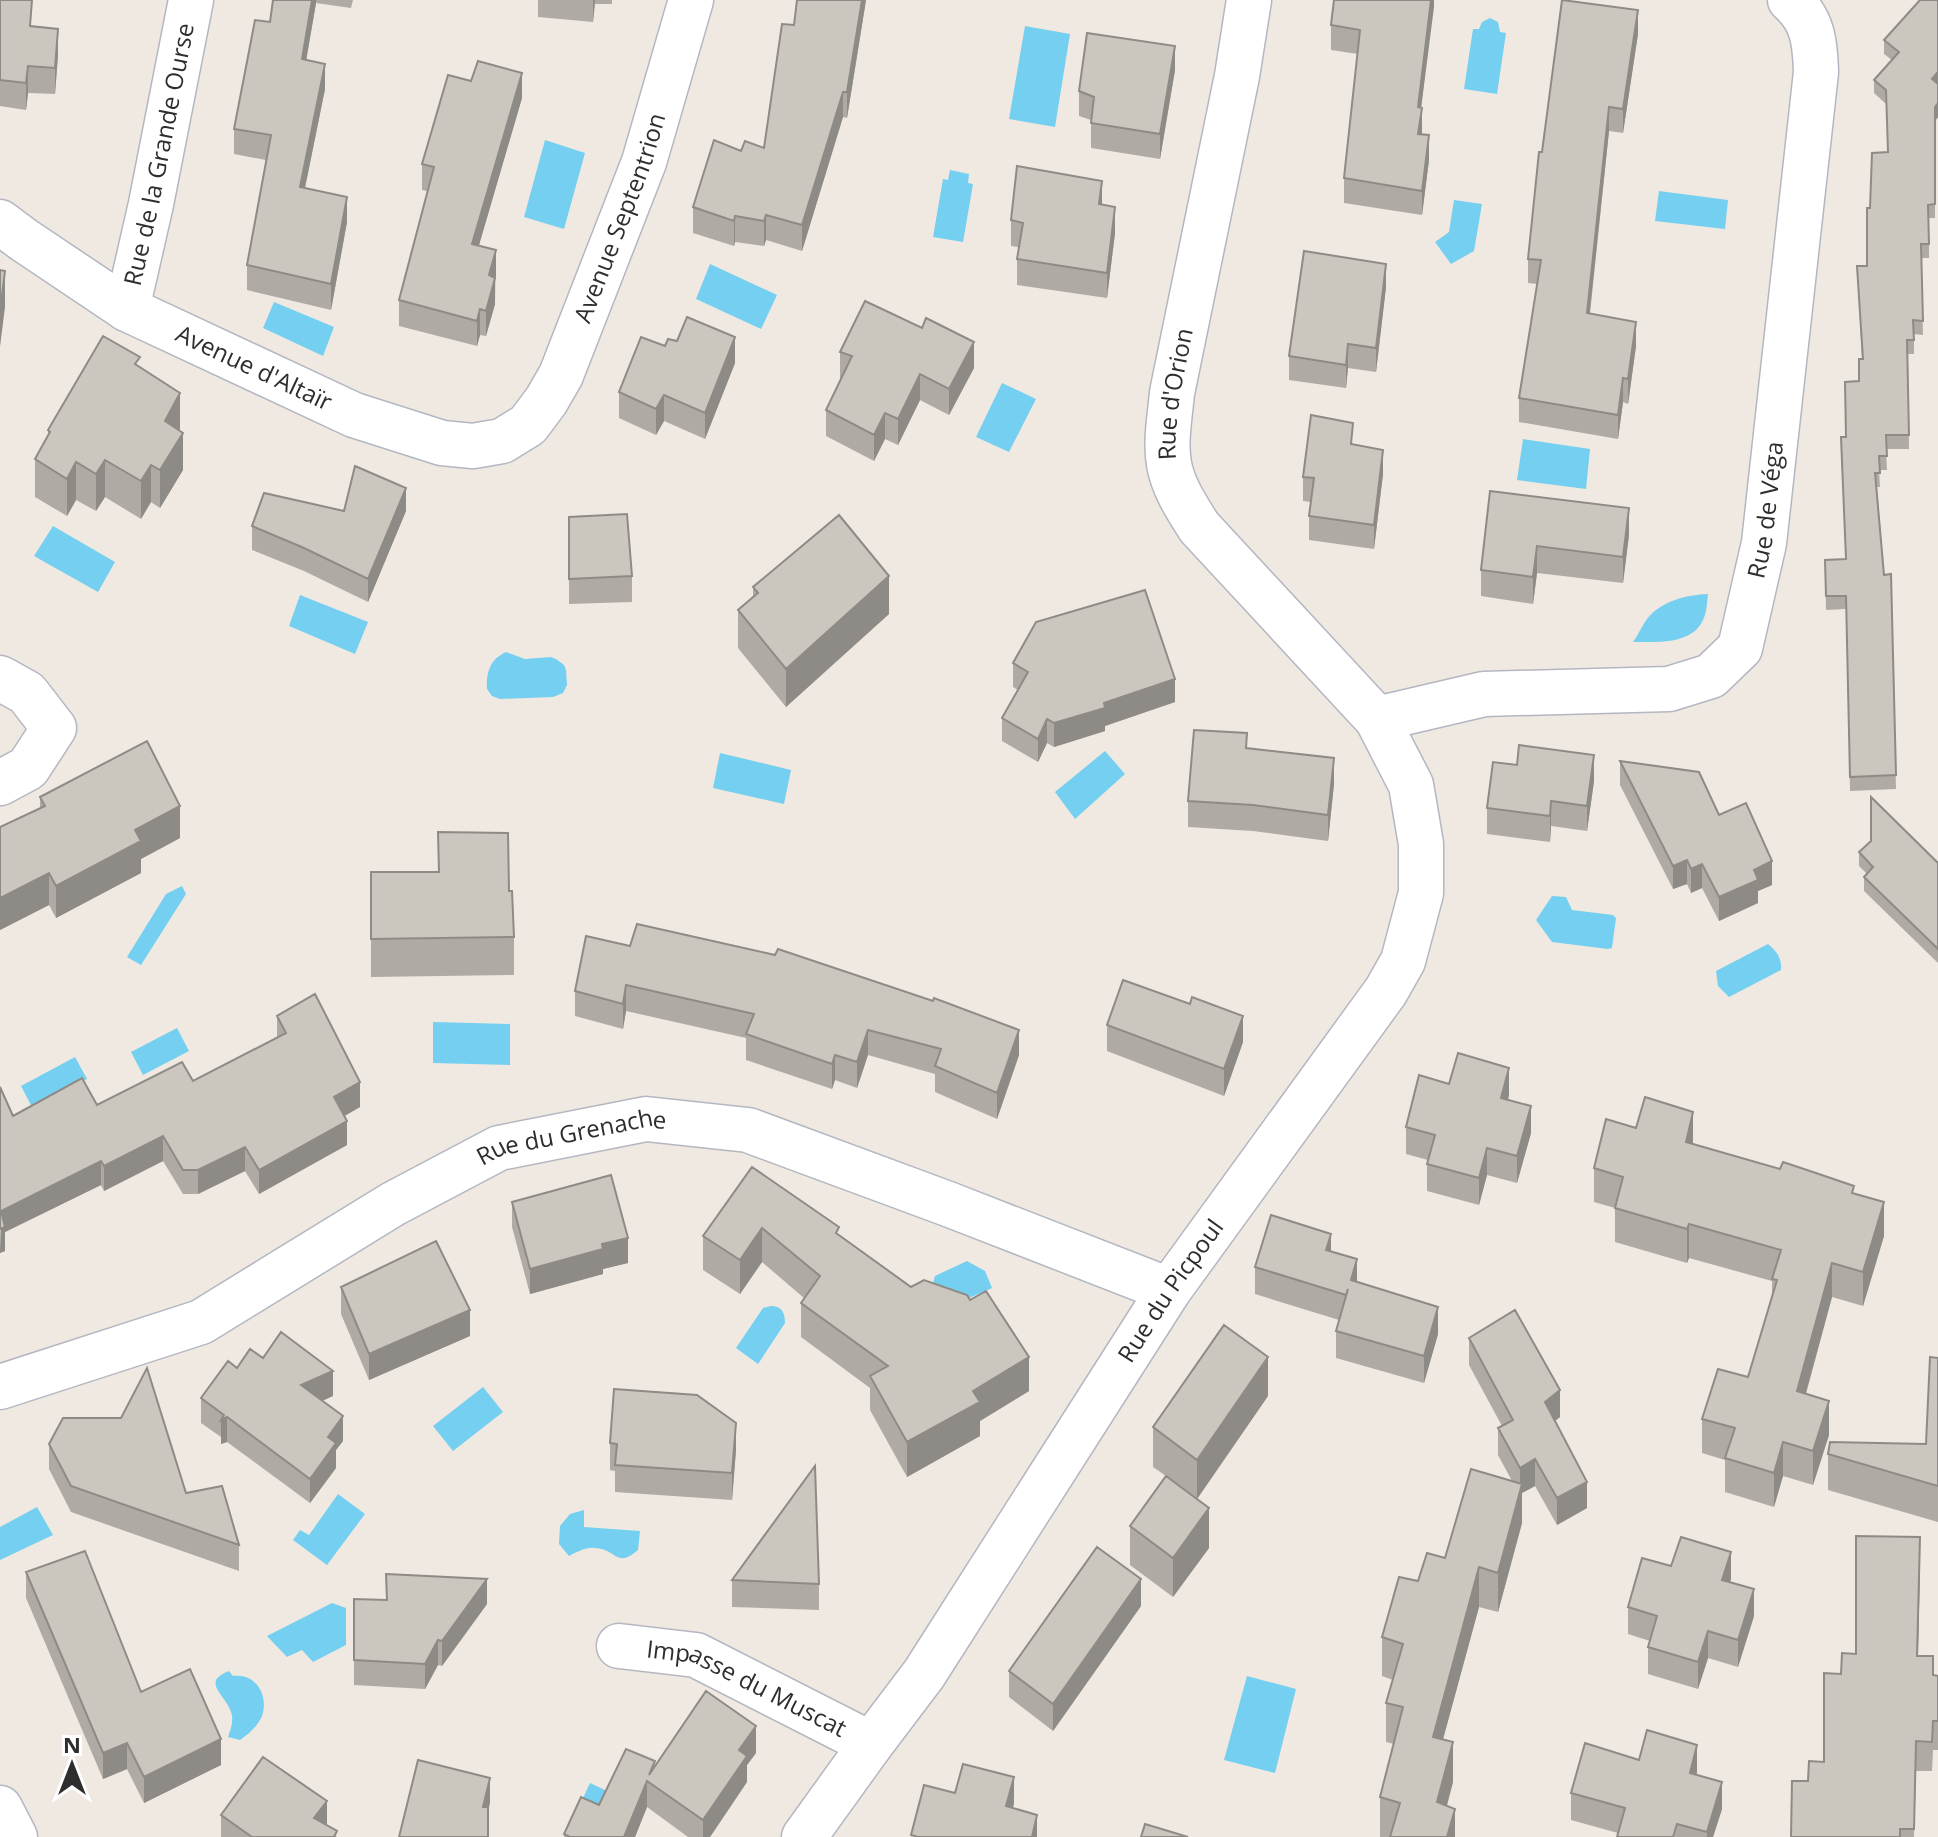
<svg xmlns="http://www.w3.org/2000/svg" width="1938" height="1837" font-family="'Open Sans',sans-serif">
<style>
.water{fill:#75cff0}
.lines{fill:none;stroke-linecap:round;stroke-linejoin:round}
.minor-casing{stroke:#b4b7c1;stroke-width:47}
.minor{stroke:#fff;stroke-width:44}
.wall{fill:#afaba4}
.shaded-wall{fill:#8e8b86}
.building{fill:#cbc7bf;stroke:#8e8b86;stroke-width:2}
.labels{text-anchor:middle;stroke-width:6;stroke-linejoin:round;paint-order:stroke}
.street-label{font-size:24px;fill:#2e2e2e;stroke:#fff}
</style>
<rect width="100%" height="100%" fill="#efe9e1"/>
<path class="water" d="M1490,18l8,4 2,10 6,1 -9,61 -33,-5 9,-60h6l3,-7z
M1025,26l45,8 -15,93 -46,-8z
M545,140l40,13 -21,76 -40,-12z
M950,170l19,4 -1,9 5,1 -10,58 -30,-5 10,-58 5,1z
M1659,191l69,9 -3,29 -70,-8z
M1454,200l28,4 -8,47 -23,13 -16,-22 14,-10z
M710,264l67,31 -16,34 -65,-30z
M274,302l60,25 -11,29 -60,-28z
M1002,383l34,16 -27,53 -33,-15z
M1523,439l67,10 -4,40 -69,-9z
M53,526l62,36 -17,30 -64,-36z
M1708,594c-1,8 -1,18 -5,26 -11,25 -47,22 -70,22 5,-7 9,-16 14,-23 14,-18 39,-24 61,-25z
M300,595l68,27 -13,32 -66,-28z
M506,652l19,7 26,-2 5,2 8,6 2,5 1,15 -4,8 -10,4 -53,2 -8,-3 -5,-7c-1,-16 3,-30 19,-37z
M1105,751l20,23 -50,45 -20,-27z
M720,753l71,17 -7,34 -71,-16z
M182,886l4,8 -45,71 -14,-8 39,-63z
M1552,896l14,1 6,13 41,5 3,3 -4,30 -4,1 -56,-7 -16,-22z
M1768,944c8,7 14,13 13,26l-52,27 -11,-11 -2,-15z
M433,1022l77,2v41l-77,-2z
M177,1028l12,23 -46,24 -12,-23z
M75,1057l12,22 -55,28 -11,-21z
M967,1261l18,10 7,17 -39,17 -24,-7 6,-22z
M771,1306c11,0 14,7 14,17l-27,41 -22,-16 27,-40z
M483,1387l20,25 -50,39 -20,-25z
M338,1494l27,20 -38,51 -34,-25 7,-10 9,5z
M37,1507l16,28 -53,25v-33z
M584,1510v17l56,4 -2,19c-22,19 -21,-1 -43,-2 -9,-1 -18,4 -26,8l-10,-12 1,-18 10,-12z
M332,1603l14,5v37l-33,17 -11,-12 -15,7 -20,-21z
M229,1671l4,5c23,-3 36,19 29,40 -5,11 -13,18 -22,24l-12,-3c3,-9 6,-16 3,-25 -5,-17 -31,-30 -2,-41z
M1247,1676l49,13 -21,84 -51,-13z
M590,1783l53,25 -65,1z"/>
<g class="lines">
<g class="minor-casing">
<g id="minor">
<path id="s1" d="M0,222l24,18 103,69 227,106 88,28 31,3 29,-5 26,-16 18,-24 15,-26 83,-213 47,-162"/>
<path id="s2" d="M127,309l24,-105 40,-204"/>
<path d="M0,678l27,15 27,35 -26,40 -28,15"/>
<path id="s3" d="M1377,719l107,-25 185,-5 42,-13 29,-28 24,-105 52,-471c-1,-30 -3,-52 -26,-72"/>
<path id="s4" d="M0,1387l201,-65 192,-118 106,-56 147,-29 102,11 200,74 221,86"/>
<path id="s5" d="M619,1646l77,9 175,89"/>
<path d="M0,1808l15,29"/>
<path id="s6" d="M804,1837l67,-93 53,-70 245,-384 217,-299 17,-30 18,-68v-49l-10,-59 -34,-66 -178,-192c-12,-19 -26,-40 -30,-63 -4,-23 1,-48 3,-71l65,-317 12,-76"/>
</g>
</g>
<use href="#minor" class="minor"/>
</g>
<path class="wall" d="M0,0l32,26 26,29 -3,39 -27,-1 -2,17 -26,-4z
M273,0h80l-2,8 -35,-5 -10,57 19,29 -20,99 42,34 -16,88 -84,-20v-25l19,-105 -32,-6v-25l36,-107z
M538,0h74v4h-17l-2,18 -55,-5z
M797,0h69l-19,118 -4,-1 -41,134 -36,-11 -2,6 -29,-4 -1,4 -41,-13v-26l48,-56 23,-3 30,-123z
M1434,0l-13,108 1,26 7,26 -7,55 -78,-12v-25l14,-124 -27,-4v-25z
M1938,0v117l-3,4v97h-6v40h-8l2,77 -9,-1v20h-6l1,95h-23l1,21h-8l1,17h-3l7,88 7,-1 5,215 -46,2 -4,-182 -20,1 -1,-50 21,-1 -5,-108 5,-14 13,-56 3,-22 -5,-93h10l3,-58 18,-56 -2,-48 -12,-11v-13l18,-20 -8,-6v-14z
M1638,34l-15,99 -14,-2 -19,183 46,32 -8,58 -5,-2 -5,37 -99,-17v-24l18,-114 -9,-1v-24z
M1175,70l-15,89 -69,-11v-28l-12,-4v-25z
M522,98l-43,147 17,5 -1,54 -9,32 -6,-1 -3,11 -78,-20v-26l28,-109 -5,-1v-26z
M1102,205l13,28 -8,65 -90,-13v-26l2,-12 -8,-1v-26z
M1386,287l-10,85 -28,-4 -2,20 -57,-8v-24z
M665,346l70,17 -30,76 -41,-18 -8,14 -37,-17v-26z
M840,352l134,16 -25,47 -29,-15 -22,45 -13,-6 -11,22 -48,-25v-26l15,-32h-1z
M140,367l40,64 3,39 -23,38 -9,-6 -10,17 -36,-22 -9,14 -20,-11 -9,16 -32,-19v-38l13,-25v-4z
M1353,444l30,30 -9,75 -65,-9v-24l2,-14 -8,-1v-24z
M1490,491l139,44 -6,48 -86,-10 -4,31 -52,-8v-26z
M344,511h62l-38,91 -64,-31 -52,-21v-24z
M569,517l63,59v26l-63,2z
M753,587l136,27 -103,93 -48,-59v-38l15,-14z
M1013,663l162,39 -70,24v5l-51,16 -7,-4 -9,19 -36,-21v-23l16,-28 -5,-3z
M1247,748l87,36 -6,57 -75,-10 -65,-4v-26z
M1620,761l99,54 53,70 -14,6v12l-39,18 -17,-33 -11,5 -4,-9 -14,5 -53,-104z
M1594,781l-7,50 -36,-5 -1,16 -63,-8v-26z
M40,797l140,41 -39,21v14l-85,45 -7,-13 -49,25v-103l40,-18z
M438,832l71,59 5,46v38l-143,2v-105h67z
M1859,852l79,11v100l-74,-72v-14l3,-3 -8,-8z
M586,936l433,119 -22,64 -62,-27v-18l-67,-19 -11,33 -22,-8 -3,9 -86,-29v-22l-120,-27 -3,18 -48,-13v-25z
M277,1016l83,91 -16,9 3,29 -88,49 -14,-23 -47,23h-15l-20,-33 -59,30 -3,-6 -96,47v19l-5,2 13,-137 84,-11 96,-24 84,-43z
M1107,1025l136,17 -19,54 -117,-45z
M1449,1084l60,11 -1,5 23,33 -14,50 -30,-8 -8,30 -52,-14v-27l1,-4 -22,-6v-27z
M1693,1144l161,49 30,43 -21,70 -31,-9 -26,97 23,41 -16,50 -30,-9 -9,31 -49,-15v-32l-23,-7v-34l46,-42 24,-79v-17l-83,-23 -2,5 -72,-21v-34l-21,-6v-34z
M752,1167l87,69 190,155 -49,30v15l-73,41 -37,-67v-22l-69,-51v-34l3,-5 -42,-36 -22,32 -37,-24v-34z
M512,1202l116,61 -25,6v5l-73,20 -18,-67z
M1331,1252l26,30 81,52 -14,49 -88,-25v-27l3,-11 -84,-26v-27z
M341,1287l129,49 -101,44 -28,-66z
M1469,1338l91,79 -5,4 32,87 -30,17 -22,-39 -13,7v30l-24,89 -19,-5 -36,132 10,43 -6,24 8,31h-75v-40l14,-53 -8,-2v-39l7,-23 -11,-4v-39l36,-56 27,-23 67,-77 -14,-26v-27l4,-2 -33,-61z
M263,1358l70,38 -11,5 21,40 -7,9v18l-26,35 -83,-61 -6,2v-7l-20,-14v-25l36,-30z
M1938,1358v164l-110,-32v-36l98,-10z
M1268,1396l-71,103 12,49 -36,49 -43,-32v-39l36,-50 -13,-9v-40z
M610,1443l126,7 -4,50 -117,-8v-21l-5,-1z
M49,1444l137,49 53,52v26l-168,-59 -22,-43z
M1671,1566l60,13 -1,3 24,34 -16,51 -30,-9 -10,31 -50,-15v-27l2,-6 -22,-7v-27z
M1920,1567l-2,89 15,19 5,1v74h-5l-1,21h-16l-2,66h-123l17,-56 16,-19 17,-88z
M26,1572l115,120 80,73 -77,38 -17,-34 -24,10 -77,-181z
M732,1580l87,4v26l-87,-3z
M354,1599l133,5 -45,62 -4,-1 -13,24 -71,-4z
M1141,1606l-88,125 -44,-34v-26z
M756,1753l-9,12v17l-37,55h-22l-41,-30 -12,30h-71v-3l91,-67z
M1639,1760l58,12v3l25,34 -9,28h-96l1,-4 -47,-13v-27z
M221,1815l106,9 -1,1 11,12h-116z"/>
<path class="shaded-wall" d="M312,0h4v3l-14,82v-26z
M593,0h2l-2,22z
M862,0h4l-19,118v-26z
M1431,0h3v7l-16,125v-25z
M1638,10v24l-15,99v-24z
M58,29v26l-3,39v-26z
M1175,46v24l-15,89v-25z
M325,64v25l-25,123v-25z
M28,66v27l-2,17v-27z
M1938,72v13l-6,-6z
M522,73v25l-50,171v-25z
M843,92v25l-41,134v-26z
M1938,103v14l-3,4v-14z
M1609,107v24l-22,206v-24z
M1422,108v24l-4,26v-24z
M1429,135v25l-7,55v-24z
M1102,181v25l-3,-2z
M347,197v25l-16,88v-26z
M1115,207v26l-8,65v-25z
M766,215v25l-2,6v-25z
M735,216v26l-1,4v-25z
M496,250v26l-4,12 3,-10v26l-9,32v-25l3,-36z
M1386,264v23l-10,85v-24z
M5,271v36l-5,40v-36z
M480,309v26l-3,11v-25z
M1636,322v24l-8,58v-25z
M735,337v26l-30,76v-26z
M974,342v26l-25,47v-26z
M1348,344v24l-2,20v-23z
M920,374v26l-22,45v-26z
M1623,378v24l-5,37v-24z
M180,393v37l-15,-9z
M664,395v26l-8,14v-26z
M885,413v26l-11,22v-26z
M183,433v37l-23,38v-38z
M1383,450v24l-9,75v-24z
M105,460v37l-9,14v-37z
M76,462v38l-9,16v-37z
M151,465v37l-10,17v-38z
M406,488v23l-38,91v-23z
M1629,508v27l-6,48v-26z
M1537,546v27l-4,31v-27z
M889,576v38l-103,93v-38z
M1175,679v23l-70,24v5l-51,16v-24l50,-20z
M1047,719v24l-9,19v-23z
M1594,755v26l-7,50v-25z
M1334,758v26l-6,57v-26z
M1551,801v25l-1,16v-26z
M180,806v32l-39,21v14l-85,45v-32l79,-56z
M1687,860v24l-14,5v-23z
M1772,861v24l-14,6v12l-39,18v-24l35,-27z
M1702,864v24l-11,5v-24z
M49,873v32l-49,25v-32z
M626,985v26l-3,18v-25z
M1243,1016v26l-19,54v-27z
M868,1030v25l-11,33v-26z
M1019,1030v25l-22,64v-26z
M835,1055v25l-3,9v-25z
M1509,1068v27l-8,30v-27z
M360,1082v25l-26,15v-25z
M1531,1106v27l-14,50v-27z
M1693,1112v34l-7,-4z
M347,1121v24l-88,49v-24z
M163,1136v25l-59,30v-25z
M245,1147v24l-47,23v-24z
M1487,1148v27l-8,30v-27z
M101,1161v24l-96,47v19l-5,2 1,-42z
M1884,1202v34l-21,70v-34z
M1689,1224v34l-2,5v-34z
M762,1228v34l-22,32v-34z
M1331,1234v27l-5,-11z
M628,1238v25l-25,6v5l-73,20v-25l72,-25z
M1357,1259v27l-6,-6z
M1832,1263v34l-35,128v-34z
M1438,1307v27l-14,49v-27z
M470,1310v26l-101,44v-26z
M1029,1357v34l-49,30v15l-73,41v-35l66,-51z
M1268,1357v39l-71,103v-39z
M333,1371v25l-32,14v-25z
M1560,1390v27l-15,12v-27z
M1829,1401v34l-16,50v-34z
M343,1416v25l-7,9v18l-26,35v-24l18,-42z
M227,1417v25l-6,2v-24z
M736,1423v27l-4,50v-27z
M1783,1442v34l-9,31v-34z
M1535,1459v27l-13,7v30l-24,89v-39l22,-81v-24z
M1587,1482v26l-30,17v-27z
M1209,1508v40l-36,49v-39z
M1920,1537v30l-3,118v-29z
M1731,1552v27l-9,28v-27z
M1479,1567v40l-46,169v-39z
M487,1579v25l-45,62v-25z
M1141,1579v27l-88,125v-27z
M1754,1589v27l-16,51v-27z
M1708,1631v27l-10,31v-27z
M438,1640v25l-13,24v-25z
M756,1726v27l-9,12v17l-37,55h-7v-17l36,-70z
M221,1739v26l-77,38v-26z
M1453,1742v40l-15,55 -1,-35z
M127,1743v26l-24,10v-26z
M1697,1745v27l-7,27v-26z
M1014,1777v27l-8,29v-27z
M490,1778v25l-7,29v-25z
M647,1781v26l-12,30h-11z
M1722,1782v27l-9,28h-6v-5z
M327,1801v23l-10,13 -3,-19z
M1455,1809v28h-8z
M1037,1815v22h-5z"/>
<path class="building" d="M0,0h32l-2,26 28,3 -3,39 -27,-2 -2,17 -26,-3z
M273,0h39l-10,59 23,5 -25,123 47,10 -16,87 -84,-19 24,-130 -37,-6 21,-109 15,2z
M797,0h65l-15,92h-4l-41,133 -36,-10 -2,6 -29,-5 -1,5 -41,-14 21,-67 27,11 4,-10 19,7 18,-124 12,1z
M1334,0h97l-13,107 4,1 -4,26 11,1 -7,56 -78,-13 16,-148 -29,-5z
M1562,0l76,10 -15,99 -14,-2 -22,206 49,9 -8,57 -5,-1 -5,37 -99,-17 22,-138 -13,-1 11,-107h3z
M1920,0h18v72l-6,7 6,5v19l-3,4v97l-7,1 1,39h-8l2,77 -10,-1 1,20h-7l2,95h-23l1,21h-8l1,17h-5l9,102 7,-1 5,201 -46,2 -4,-181h-20l-1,-36 21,-1 -5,-122h5l-1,-55 14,-1v-22h4l-6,-93h10v-58h3l2,-55 16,-1 -2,-62 -12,-10 25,-28 -15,-12z
M1087,33l88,13 -15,88 -69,-11 3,-26 -15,-6z
M478,61l44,12 -50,171 24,6 -7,25 6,3 -9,33 -6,-2 -3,12 -78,-21 35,-133 -12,-3 26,-89 23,6z
M1017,166l85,15 -3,23 16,3 -8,66 -90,-14 6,-36 -12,-3z
M1304,251l82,13 -10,84 -28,-4 -2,21 -57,-9z
M0,270l5,1 -5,40z
M865,301l57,27 4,-10 48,24 -25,47 -29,-15 -22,45 -13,-6 -11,22 -48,-25 26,-54 -12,-4z
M687,317l48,20 -30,76 -41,-18 -8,14 -37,-17 22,-55 24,9 3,-7 9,2z
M103,336l37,21 -5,7 45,29 -15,28 18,12 -23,37 -9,-5 -10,16 -36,-21 -9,14 -20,-12 -9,17 -32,-20 15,-27 -2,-2z
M1311,415l42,8 -2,21 32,6 -9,75 -65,-9 5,-38 -11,-1z
M355,466l51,22 -38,91 -64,-31 -52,-22 12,-33 80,18z
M1490,491l139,17 -6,49 -86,-11 -4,31 -52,-7z
M627,514l5,62 -63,3v-62z
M839,515l50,61 -103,93 -48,-59 20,-17 -5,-6z
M1145,590l30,89 -71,24 1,5 -51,15 -7,-4 -9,20 -36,-21 26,-46 -15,-9 23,-41z
M1194,730l53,3 -1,15 88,10 -6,57 -75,-10 -65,-4z
M147,741l33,65 -45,24 6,11 -85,45 -7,-13 -49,25v-71l45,-21 -5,-9z
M1519,745l75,10 -7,51 -36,-5 -1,15 -63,-8 6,-46 24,3z
M1620,761l79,11 20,43 27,-12 26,58 -18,9 4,10 -39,17 -17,-33 -11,5 -4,-9 -14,6z
M1871,797l67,66v86l-74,-72 9,-10 -14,-15 12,-11z
M438,832l70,1 1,58h3l2,46 -143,2v-67h68z
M637,924l138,31 3,-6 155,52 1,-3 85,32 -22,63 -62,-27 6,-17 -73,-19 -11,32 -22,-7 -3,9 -86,-30 8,-20 -128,-29 -3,19 -48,-13 11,-55 44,10z
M1123,980l67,24 2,-7 51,19 -19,53 -117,-44z
M315,994l45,88 -26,15 13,24 -88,49 -14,-23 -47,23h-15l-20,-34 -59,30 -3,-5 -100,50 4,16 -5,2v-142l13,29 69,-38 15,27 85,-43 11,19 93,-48 -9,-17z
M1458,1053l51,15 -8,30 30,8 -14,50 -30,-8 -8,30 -52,-14 8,-29 -29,-8 13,-52 30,9z
M1645,1097l48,15 -7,30 94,27 3,-7 21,7 50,17 -2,7 32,9 -21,70 -31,-9 -35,128 32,10 -16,50 -30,-9 -9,31 -49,-15 10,-30 -33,-9 16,-50 30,8 29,-97 -5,-1 9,-29 -92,-26 -2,5 -72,-21 8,-31 -29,-9 12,-49 30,9z
M752,1167l87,60 -3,6 75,54 13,-7 43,15 3,5 16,-9 43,66 -56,34 7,11 -73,40 -37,-66 18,-10 -87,-63 19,-27 -58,-48 -22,32 -37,-24z
M611,1175l17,63 -26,6 1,5 -73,20 -18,-67z
M1271,1215l60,19 -5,16 31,9 -6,21 87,27 -14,49 -88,-25 12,-42 -2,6 -91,-28z
M436,1241l34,69 -101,44 -28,-67z
M1515,1310l45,80 -15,12 42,80 -30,16 -22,-39 -15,9 -22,-40 15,-8 -44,-82z
M1224,1325l44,32 -71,103 -44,-33z
M281,1332l52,39 -32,14 42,31 -15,21 8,6 -26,36 -83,-62 -6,3 3,-5 -23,-17 27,-37 9,7 13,-19 13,9z
M1930,1357l8,1v128l-110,-32 2,-12 96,2z
M147,1368l39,125 36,-7 17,59 -168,-59 -22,-42 14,-26h58z
M614,1389l83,6 39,28 -4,50 -117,-8 2,-21 -7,-1z
M815,1466l4,118 -87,-4z
M1471,1469l51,15 -24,89 -19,-6 -46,170 20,5 -16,60 18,7 -8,28h-57l10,-34 -20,-6 23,-90 -17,-4 17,-59 -21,-7 17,-60 19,4 9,-28 18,5z
M1166,1476l43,32 -36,50 -43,-32z
M1856,1536l64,1 -3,119h16v19l5,1v45h-5l-1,21 -16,-1 -2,88h-14v8h-109l1,-56h16l1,-20 15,1v-89l17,1 1,-21 14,1z
M1681,1537l50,15 -9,28 32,9 -16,51 -30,-9 -10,31 -50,-15 9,-31 -29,-9 14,-49 29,8z
M1097,1547l44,32 -88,125 -44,-33z
M85,1551l56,141 49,-23 31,70 -77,38 -17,-34 -24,10 -77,-181z
M386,1574l101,5 -45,62 -4,-1 -13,24 -71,-4v-61l33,1z
M706,1691l50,35 -17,24 8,6 -44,64 -56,-39 -23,56h-54l-6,-3 17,-37 18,8 27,-56 29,12 -6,14z
M1647,1730l50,15 -7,28 32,9 -15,50 -30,-8 -4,13h-56l8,-29 -54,-15 14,-50 54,17z
M263,1757l64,44 -13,17 23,13 -3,6h-82l-31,-22z
M418,1760l72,18 -7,29h5v30h-89z
M963,1764l51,13 -8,29 31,9 -5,22h-114l-7,-2 13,-50 31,8z
M1145,1824l43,13h-47z"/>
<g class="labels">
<g class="street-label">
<text dy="8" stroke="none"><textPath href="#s2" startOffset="158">Rue de la Grande Ourse</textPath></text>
<text dy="8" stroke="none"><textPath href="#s1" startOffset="816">Avenue Septentrion</textPath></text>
<text dy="8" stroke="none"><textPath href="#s1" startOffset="294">Avenue d'Altaïr</textPath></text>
<text dy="8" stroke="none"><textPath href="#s6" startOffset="1718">Rue d'Orion</textPath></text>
<text dy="8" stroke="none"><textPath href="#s3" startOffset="520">Rue de Véga</textPath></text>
<text dy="8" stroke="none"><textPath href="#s4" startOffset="630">Rue du Grenache</textPath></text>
<text dy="8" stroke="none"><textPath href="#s6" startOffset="658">Rue du Picpoul</textPath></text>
<text dy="8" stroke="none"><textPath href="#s5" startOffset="136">Impasse du Muscat</textPath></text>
</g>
</g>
<g transform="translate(72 1765)" stroke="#ffffff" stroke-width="6" paint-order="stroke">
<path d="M0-6L14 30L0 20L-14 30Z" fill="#2e2e2e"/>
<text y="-12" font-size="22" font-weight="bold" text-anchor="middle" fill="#2e2e2e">N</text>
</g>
</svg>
